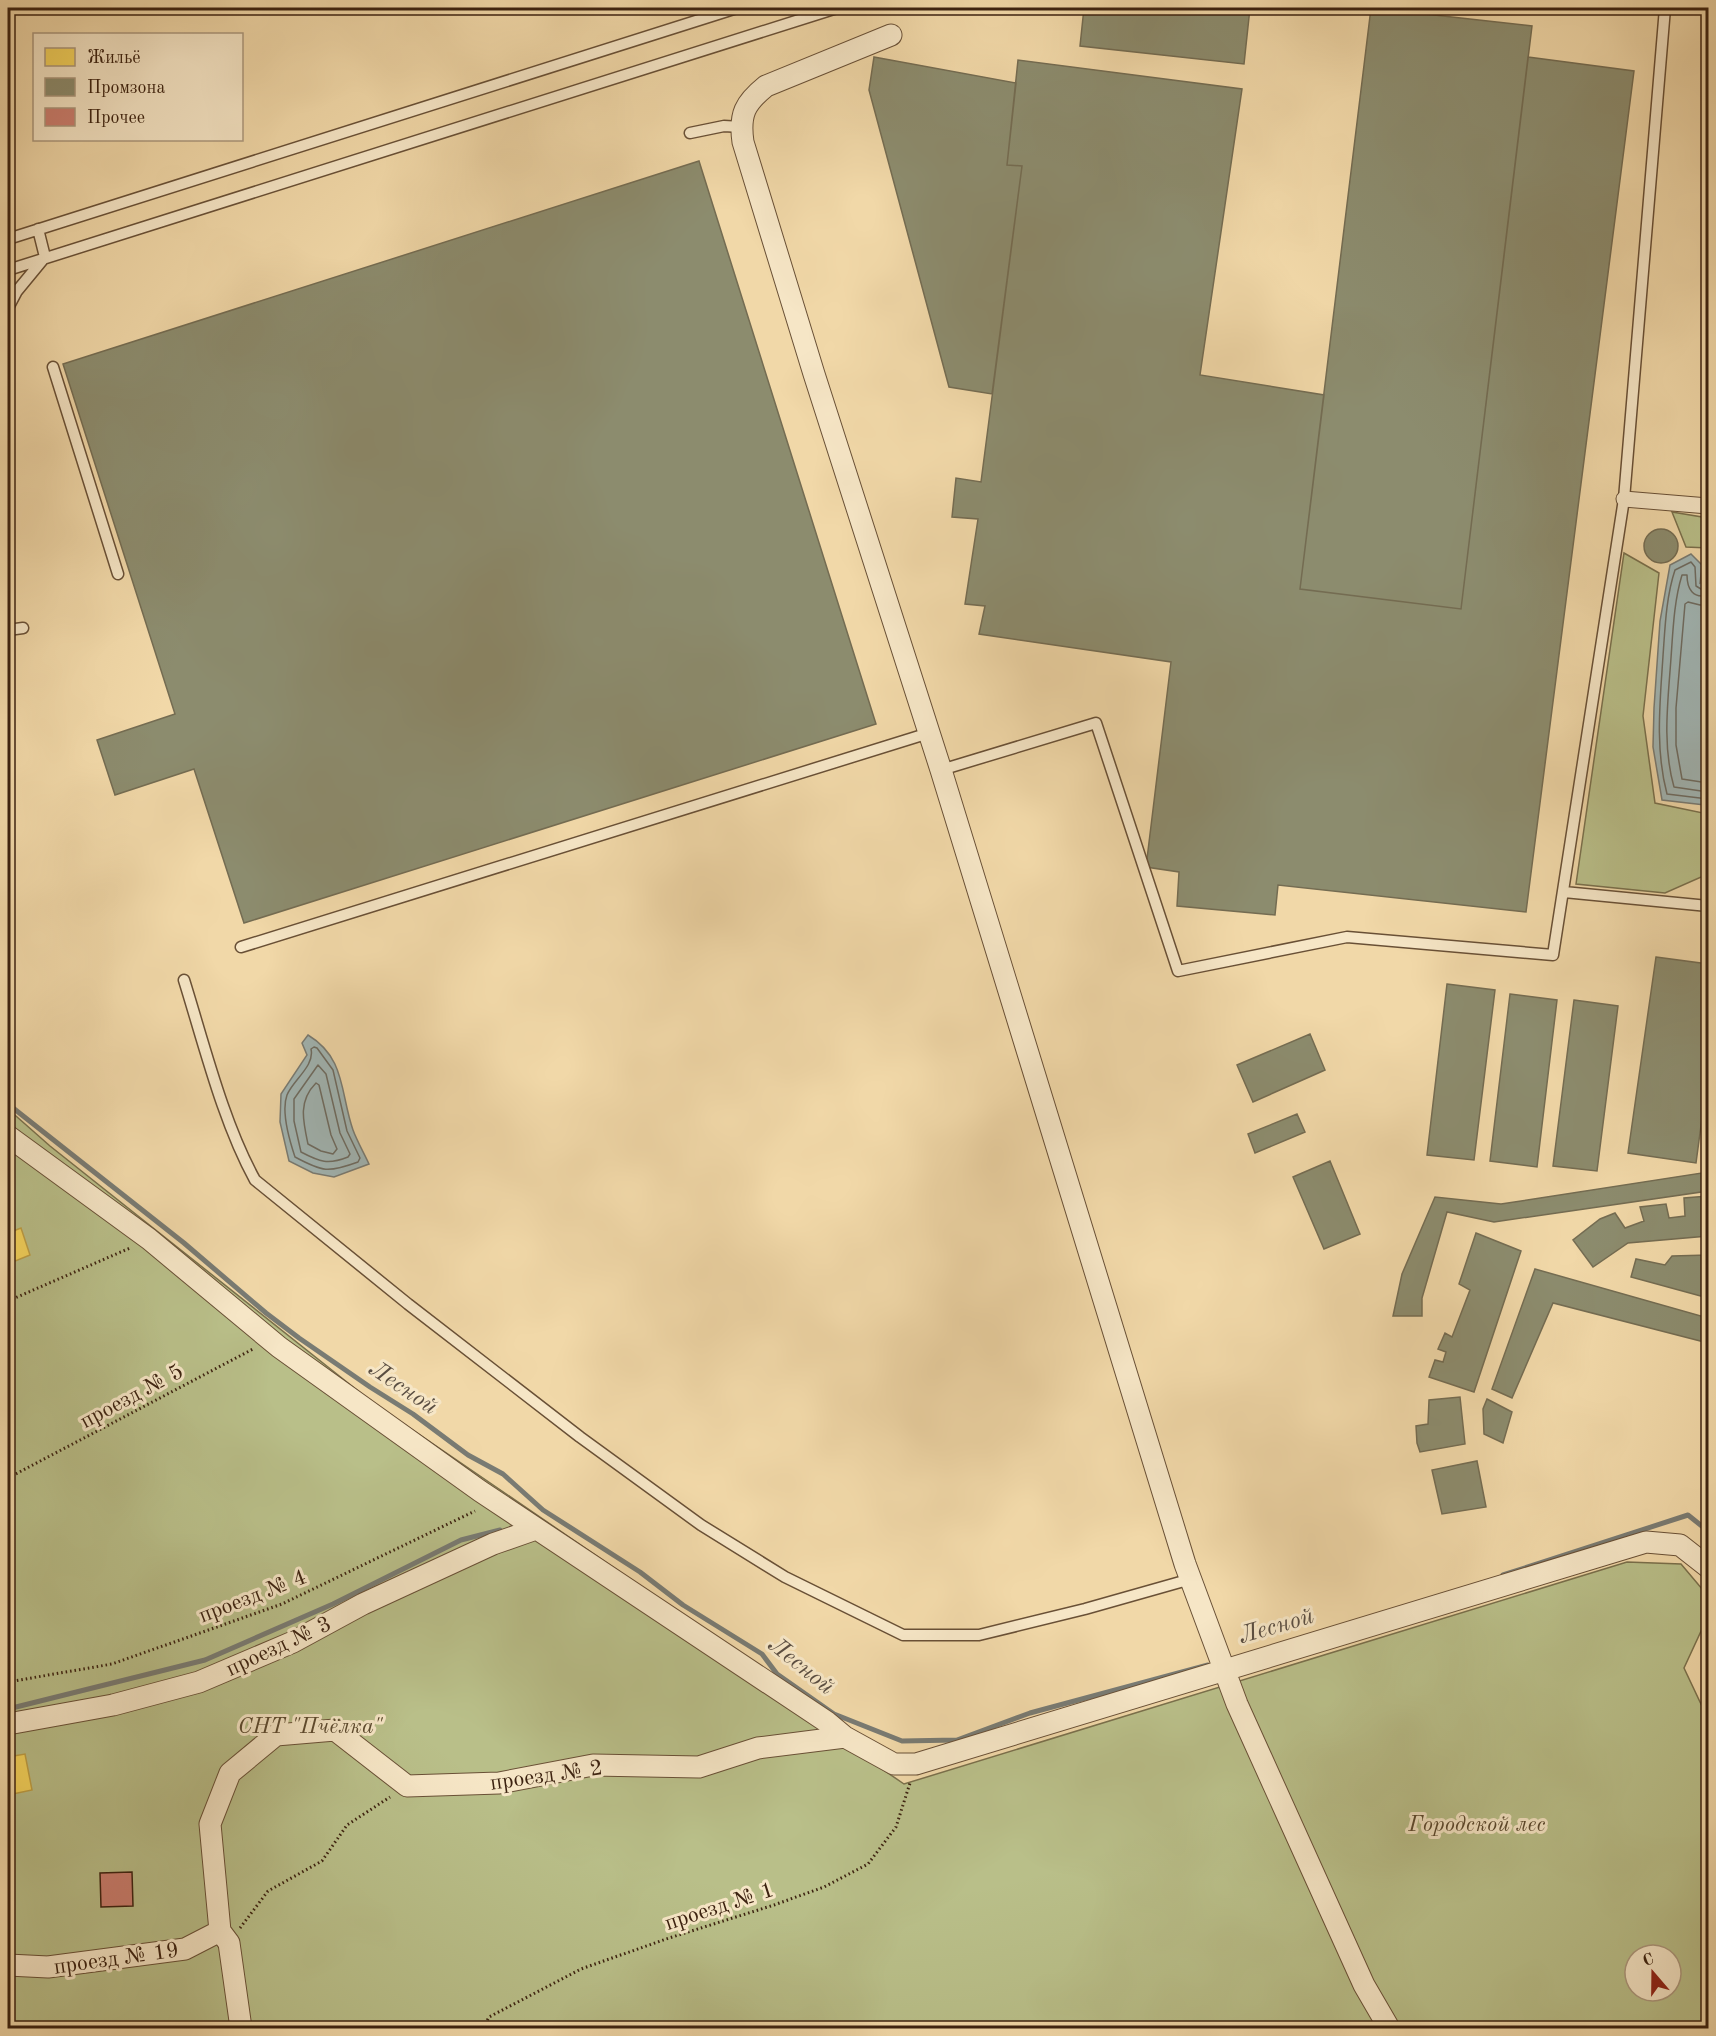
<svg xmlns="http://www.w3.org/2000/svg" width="1716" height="2036" font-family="'Old Standard TT',serif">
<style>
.green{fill:#b9bf89;stroke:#7a704c;stroke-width:1.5;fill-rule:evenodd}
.water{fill:#a1b6b5;stroke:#797b73;stroke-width:1.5}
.homes{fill:#f6d55c;stroke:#be9f45;stroke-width:1.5}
.industry{fill:#8c8c6e;stroke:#746c52;stroke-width:1.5}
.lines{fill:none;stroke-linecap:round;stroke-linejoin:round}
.shore{stroke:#6e6c62;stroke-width:1.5}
.stream{stroke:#797b73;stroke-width:5}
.building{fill:#cc7e70;stroke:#3c2210;stroke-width:1.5}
.service-casing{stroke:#695036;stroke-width:13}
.pedestrian-casing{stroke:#695036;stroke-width:17}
.minor-casing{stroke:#695036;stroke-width:23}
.path{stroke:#3c2210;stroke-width:3;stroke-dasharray:1.5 3;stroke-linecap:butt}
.service{stroke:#f6e6c6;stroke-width:10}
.pedestrian{stroke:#f6e6c6;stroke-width:15}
.minor{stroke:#f6e6c6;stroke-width:21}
.labels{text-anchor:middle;stroke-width:6;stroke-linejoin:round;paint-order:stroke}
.street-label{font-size:22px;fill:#3c2210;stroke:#f6e6c6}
.park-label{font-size:22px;font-style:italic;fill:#5b492e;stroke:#f6e6c6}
.water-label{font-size:24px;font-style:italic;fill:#5a4e42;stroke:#f6e6c6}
</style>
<rect width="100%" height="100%" fill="#f1d8a8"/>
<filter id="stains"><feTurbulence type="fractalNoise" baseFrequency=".00333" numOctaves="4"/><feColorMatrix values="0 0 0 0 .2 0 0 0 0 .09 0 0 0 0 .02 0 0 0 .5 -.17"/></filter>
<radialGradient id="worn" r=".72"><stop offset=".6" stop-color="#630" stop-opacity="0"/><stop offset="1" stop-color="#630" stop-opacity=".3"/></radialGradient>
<path class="green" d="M1672,512l36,6v30l-22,-1z
M1624,553l35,20 -16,143 12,87 53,11v60l-43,19 -89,-9z
M8,1109l42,37 322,256 362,248 75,69 95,65 723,-222 54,2 27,32v20l-24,52 24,51v309h-1700zM1635,1955h36v36h-36z"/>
<path class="water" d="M1691,554l11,11 -2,18 8,-3v225h-3l-43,-5 -9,-53 1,-39 6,-87 10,-56z
M308,1035c38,23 32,58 45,95 4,11 11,23 16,34l-35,13 -21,-4 -24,-12 -9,-39 1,-28 26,-39 -5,-12z"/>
<path class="homes" d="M21,1228l9,27 -22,9v-31z
M25,1754l7,36 -24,5v-38z"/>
<path class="industry" d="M1084,8h166l-6,56 -164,-18z
M1371,8l161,18 -71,583 -161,-20z
M874,57l142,26 -9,82 15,1 -30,228 -43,-7 -80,-297z
M1528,57l106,14 -108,841 -248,-27 -3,30 -98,-9 2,-34 -33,-5 25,-205 -192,-28 6,-28 -20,-2 13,-85 -26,-2 4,-39 25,4 41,-316 -15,-1 11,-105 224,29 -42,286 124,20 -24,194 161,20z
M699,161l177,563 -632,199 -50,-154 -79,26 -18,-55 78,-26 -112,-350z
M1644 546a17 17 0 1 1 34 0a17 17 0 1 1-34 0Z
M1656,957l52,7v109l-12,90 -68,-10z
M1447,984l48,6 -21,170 -47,-5z
M1510,994l47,6 -20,167 -47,-6z
M1574,1000l44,6 -21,165 -44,-5z
M1310,1034l15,36 -72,32 -16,-37z
M1297,1114l8,18 -50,21 -7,-19z
M1330,1161l30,73 -36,15 -31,-72z
M1708,1172v19l-214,31 -47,-10 -25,86v18h-29l9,-42 33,-77 66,7z
M1708,1196v40l-80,7 -35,24 -20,-27 27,-21 15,-6 10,15 19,-7 -4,-14 26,-3 3,14 16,-2 -1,-18z
M1476,1233l45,18 -47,141 -45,-15 6,-17 8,2 3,-10 -8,-3 7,-16 7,4 18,-47 -11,-6z
M1708,1255v43l-77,-21 5,-18 29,6 7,-9z
M1535,1269l173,49v25l-155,-40 -41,95 -20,-9z
M1460,1397l5,47 -45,8 -3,-9 -1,-17 12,-2 1,-24z
M1487,1399l25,13 -9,31 -19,-9 -1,-25z
M1477,1461l9,46 -44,7 -10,-44z"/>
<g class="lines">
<path class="shore" d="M1708,587l-7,2 -5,-3 -1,-19 -4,-5 -16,8c-9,27 -10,58 -12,86 -3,46 -8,93 4,138l41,5
M1708,595c-15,4 -21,-6 -21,-20h-5c-8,26 -9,55 -11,83 -3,43 -9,87 3,129l34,5
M1708,604l-8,1 -12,-3 -3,2 -9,104v37l6,34 26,4
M314,1047l3,1 16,22 14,61 13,27 -2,4c-30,11 -35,10 -63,-5 -5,-15 -14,-46 -8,-62 6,-15 28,-29 24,-46z
M318,1065l8,9 14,59 10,21 -2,3c-20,8 -28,5 -47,-5l-7,-31v-22z
M316,1083l3,2 12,50 6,14 -4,5 -12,-3 -13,-7c-5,-23 -10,-43 8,-61z"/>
<path class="stream" d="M8,1104l176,139 82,70 33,25 71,49 43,27 55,41 35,19 40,36 97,62 43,33 79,49 15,20 57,40 68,27 55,-1 73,-27 178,-48
M1503,1575l185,-60 20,16
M8,1709l197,-49 128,-56 128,-64 39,-10"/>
</g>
<path class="building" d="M132,1872l1,34 -32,1 -1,-34z"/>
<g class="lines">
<g class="service-casing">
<path id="service" d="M1684,8h24
M690,133l34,-7 17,1
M8,239l729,-231
M8,270l829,-262
M8,308l9,-17 28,-34 -7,-28
M53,367l65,207
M8,630l15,-2
M941,770l155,-47 82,248 169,-34 206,18 71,-456 41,-491
M1564,892l144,14
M241,947l688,-214
M184,980c20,64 39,142 71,200l153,124 172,133 121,88 84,52 118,58h76l106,-26 106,-30"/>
</g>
<g class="pedestrian-casing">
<path id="pedestrian" d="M1624,499l84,7"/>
</g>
<g class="minor-casing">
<path id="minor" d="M891,35l-125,51c-21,17 -27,28 -23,56l71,232 127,396 244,794 52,140 127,281 25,43
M8,1136l141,103 130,108 201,144 347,231 18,15 49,27h22l730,-222 34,3 28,22
M8,1724l105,-19 86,-23 94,-40 70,-38 130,-60 43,-15
M8,1965l40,2 137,-18 35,-18
M241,2028l-12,-85 -9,-12 -10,-107 20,-51 46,-38 59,-5 72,56 92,-3 94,-18 106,2 59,-19 87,-11"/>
</g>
<path class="path" d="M8,1301l122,-53
M8,1478l245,-129
M8,1682l104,-18 170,-60 193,-93
M240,1928l28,-37 54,-30 25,-36 43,-28
M483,2028l6,-11 92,-48 85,-30 108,-34 50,-18 44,-23 28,-37 14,-44"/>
<use href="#service" class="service"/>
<use href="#pedestrian" class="pedestrian"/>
<use href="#minor" class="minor"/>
</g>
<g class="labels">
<g class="street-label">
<text transform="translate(131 1395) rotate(-28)" y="8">проезд № 5</text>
<text transform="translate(252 1595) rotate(-21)" y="8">проезд № 4</text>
<text transform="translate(278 1645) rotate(-25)" y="8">проезд № 3</text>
<text transform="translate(546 1774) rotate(-8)" y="8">проезд № 2</text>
<text transform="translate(719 1905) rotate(-18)" y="8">проезд № 1</text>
<text transform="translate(116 1957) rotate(-8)" y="8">проезд № 19</text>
</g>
<g class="park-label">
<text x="310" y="1733">СНТ "Пчёлка"</text>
<text x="1477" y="1831">Городской лес</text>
</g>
<g class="water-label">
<text transform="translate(404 1387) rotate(34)" y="8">Лесной</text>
<text transform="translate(1276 1625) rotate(-16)" y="8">Лесной</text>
<text transform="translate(802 1665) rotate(39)" y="8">Лесной</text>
</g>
</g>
<rect width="1716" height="2036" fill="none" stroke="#f1d8a8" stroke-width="30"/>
<rect x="9" y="9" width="1698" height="2018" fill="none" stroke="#3c2210" stroke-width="3"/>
<rect x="15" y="15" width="1686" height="2006" fill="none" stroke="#3c2210" stroke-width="1.5"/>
<rect x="33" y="33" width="210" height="108" fill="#f6e6c6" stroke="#ac987d" stroke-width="1.5"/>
<rect x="45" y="48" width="30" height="18" fill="#f6d55c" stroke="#ac987d" stroke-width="1.5"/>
<text x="87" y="63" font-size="18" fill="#3c2210">Жильё</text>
<rect x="45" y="78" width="30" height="18" fill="#8c8c6e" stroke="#ac987d" stroke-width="1.5"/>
<text x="87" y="93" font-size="18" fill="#3c2210">Промзона</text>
<rect x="45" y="108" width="30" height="18" fill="#cc7e70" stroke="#ac987d" stroke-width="1.5"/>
<text x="87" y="123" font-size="18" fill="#3c2210">Прочее</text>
<g transform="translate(1653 1973) rotate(340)"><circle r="28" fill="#f6e6c6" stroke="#ac987d" stroke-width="1.5"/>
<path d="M0-4.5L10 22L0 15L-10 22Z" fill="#8f2418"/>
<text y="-9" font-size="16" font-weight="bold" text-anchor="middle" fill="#3c2210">С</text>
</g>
<rect width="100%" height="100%" filter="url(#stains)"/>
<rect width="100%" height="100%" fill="url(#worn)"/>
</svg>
